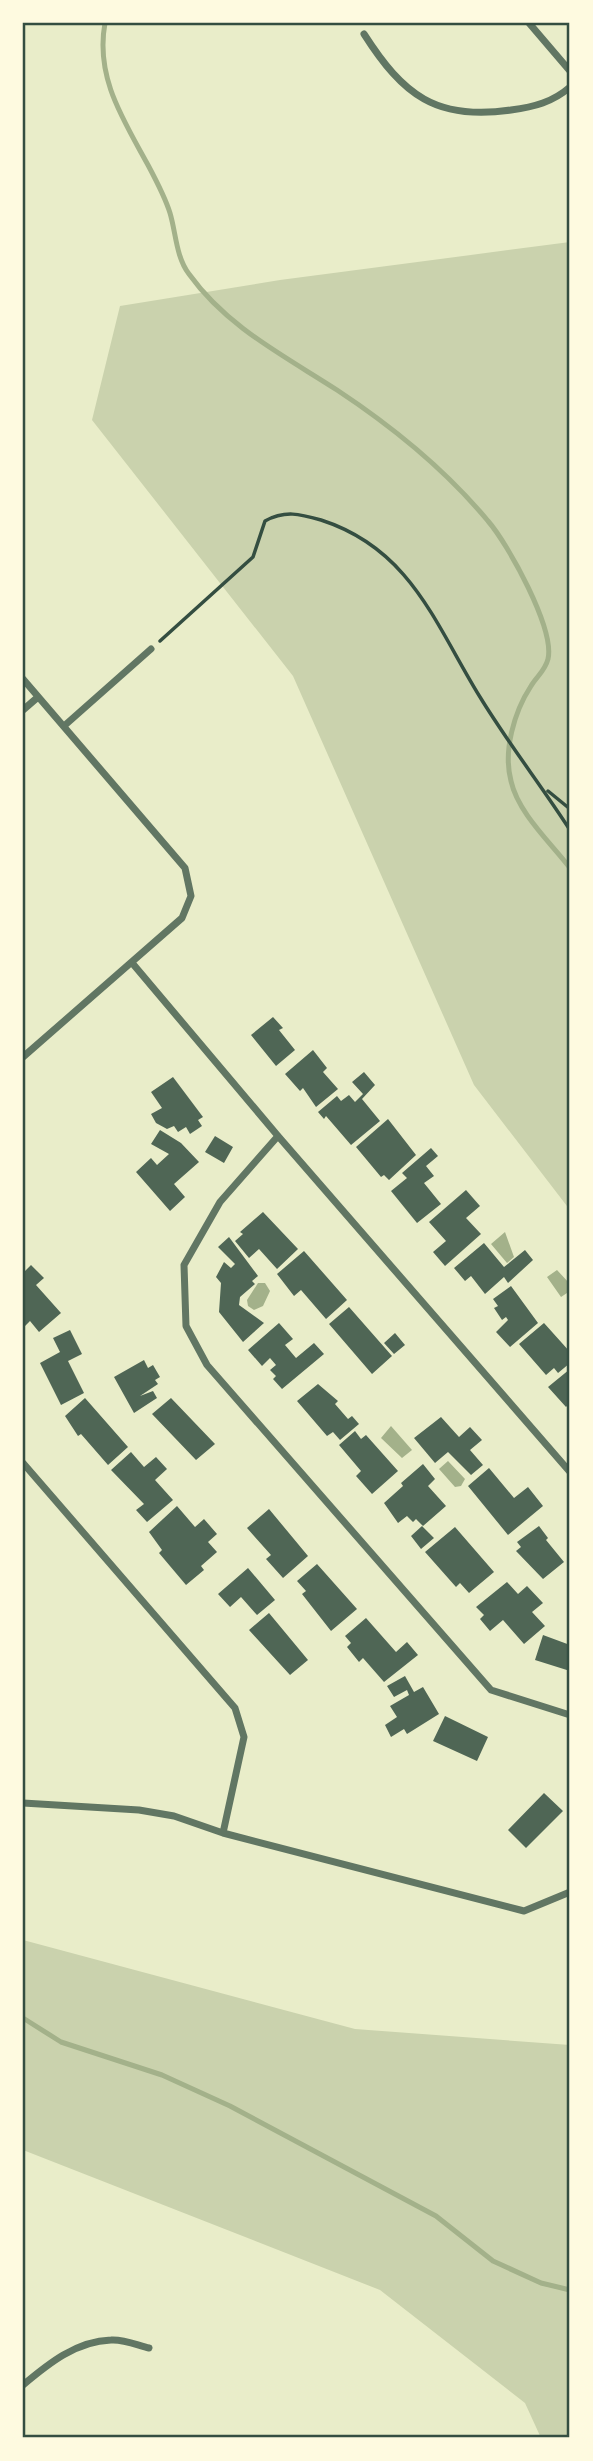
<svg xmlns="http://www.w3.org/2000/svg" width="593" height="2461" font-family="Raleway,sans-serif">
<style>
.green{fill:#cad2ad}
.water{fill:#a3b18a}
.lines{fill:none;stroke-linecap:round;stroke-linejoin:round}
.stream{stroke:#a3b18a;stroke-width:5}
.building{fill:#4f6655}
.path{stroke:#344e41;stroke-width:3.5}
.minor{stroke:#617663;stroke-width:7}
.neatline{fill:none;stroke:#344e41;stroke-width:2.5}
</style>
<rect width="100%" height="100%" fill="#e9edc9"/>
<path class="green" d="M570,242v968l-96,-125 -181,-409 -201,-256 28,-114 160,-26z
M23,1940l332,89 215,16v393h-29l-16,-35 -145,-113 -357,-140z"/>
<path class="water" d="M505,1232l9,25 -7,6 -16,-19z
M557,1270l13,14v7l-9,6 -14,-20z
M258,1283h7l5,8 -7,15 -9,4 -6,-4 -1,-6z
M391,1426l21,24 -10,8 -21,-20z
M448,1461l17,18 -4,7 -6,1 -16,-18z"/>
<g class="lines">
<path class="stream" d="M105,23c-10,54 18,96 43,142 8,15 17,32 22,48 6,20 6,44 19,61 38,53 94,81 148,116 56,37 108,79 151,131 20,23 67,108 60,138 -3,12 -11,17 -17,27 -17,26 -28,65 -20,95 7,32 40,62 59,87
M23,2018l38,24 101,33 68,31 206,110 57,45 48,22 29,7"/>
</g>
<path class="building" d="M273,1017l10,11 -4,2 16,20 -19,16 -25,-31z
M313,1050l14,18 -4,4 15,17 -22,18 -13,-19 -3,3 -15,-17z
M364,1072l11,13 -13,14 18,22 -29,24 -25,-29 -2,3 -6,-7 19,-16 4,5 8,-6 6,7 8,-8 -11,-12z
M173,1077l30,40 -5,3 4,6 -12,8 -4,-7 -8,5 -4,-6 -7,3 -11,-6 -5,-9 11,-6 -11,-16z
M388,1119l28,36 -27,25 -5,-5 -3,2 -25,-30z
M160,1130l21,13 18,19 -25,22 11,13 -15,14 -34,-39 15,-14 6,7 12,-11 -18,-10z
M215,1136l18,11 -9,16 -19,-11z
M431,1148l7,8 -12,10 8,10 -10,7 17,21 -24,19 -26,-32 16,-13 -5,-5z
M466,1190l14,16 -14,12 15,16 -36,32 -12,-14 13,-11 -17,-19z
M263,1212l35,37 -21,20 -18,-20 -10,9 -14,-17 8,-7 -3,-2z
M229,1237l29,39 -6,5 3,3 -15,13 -1,8 25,18 -21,19 -24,-30 2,-29 -5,-6 8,-15 7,6 4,-4 -17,-17z
M484,1243l20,24 21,-17 8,10 -25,23 -4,-6 -19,17 -14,-18 -6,5 -11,-13z
M304,1251l43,49 -21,19 -25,-29 -7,6 -17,-22z
M31,1265l13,13 -8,7 25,28 -22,19 -9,-11 -5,5 -2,-2v-51z
M511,1286l27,37 -28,24 -14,-15 12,-12 -2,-3 -4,3 -8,-12 4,-2 -5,-7z
M349,1307l43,49 -20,18 -43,-50z
M279,1323l14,16 -8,6 11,13 18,-15 10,11 -42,35 -9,-10 3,-3 -6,-6 6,-5 -6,-7 -8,8 -14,-16z
M544,1323l26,29 -3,5 3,6 -12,10 -4,-5 -8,7 -27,-31z
M70,1330l12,24 -14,7 16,32 -23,12 -21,-42 20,-11 -7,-14z
M395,1333l10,12 -11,9 -10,-11z
M144,1360l4,8 5,-3 7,12 -5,3 3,4 -18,12 13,-5 4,7 -23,15 -20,-36z
M570,1369v34l-4,4 -18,-20z
M318,1384l20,17 -3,3 13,15 4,-3 7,8 -19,16 -7,-8 -6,4 -30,-35z
M85,1398l43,49 -20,18 -27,-31 -3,2 -13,-20z
M171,1398l44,46 -19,16 -44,-46z
M441,1417l18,20 11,-10 12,13 -12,10 13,15 -12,10 -23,-23 -13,11 -21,-25z
M355,1431l6,8 5,-4 32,36 -26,23 -16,-18 5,-5 -22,-26z
M131,1452l13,15 12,-10 11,12 -12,11 18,20 -26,22 -11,-12 8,-6 -33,-34z
M423,1464l12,15 -7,7 18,20 -23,20 -7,-7 -3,3 -6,-6 -9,7 -14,-20 19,-17 -2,-3z
M489,1468l25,30 14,-11 15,19 -35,29 -40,-49z
M177,1506l18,21 9,-8 13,15 -9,8 9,10 -16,14 3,4 -18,15 -27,-32 3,-3 -13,-18z
M269,1509l39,47 -25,22 -17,-19 5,-4 -24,-27z
M422,1526l12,12 -13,11 -10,-13z
M539,1526l9,12 -2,2 18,22 -21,17 -27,-28 5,-4 -4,-5z
M455,1527l39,45 -25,21 -9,-10 -4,4 -31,-35z
M317,1564l40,45 -26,22 -29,-37 4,-3 -9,-10z
M248,1568l27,32 -18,15 -16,-18 -11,10 -12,-13z
M507,1582l11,12 9,-8 16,17 -11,9 13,14 -21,18 -21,-24 -13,11 -10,-12 4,-4 -8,-8z
M269,1613l39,47 -18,15 -41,-45z
M366,1618l30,34 11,-10 11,13 -34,27 -21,-24 -4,4 -12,-15 4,-4 -6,-7z
M543,1635l27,10v26l-35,-11z
M405,1676l9,16 9,-5 16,27 -32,20 -3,-5 -13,8 -6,-12 12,-8 -7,-11 19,-11 -2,-5 -13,7 -7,-11z
M445,1716l43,21 -11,24 -44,-20z
M544,1793l19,18 -37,37 -18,-18z"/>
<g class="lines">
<path class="path" d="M160,641l93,-84 12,-36c20,-11 35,-7 56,-1 90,29 114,104 159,177 28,46 61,88 90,133
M548,791l22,18"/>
<path class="minor" d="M529,23l41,48
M364,34c39,61 72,87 147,76 23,-3 42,-8 59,-23
M23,679l162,189 6,28 -9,22 -159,139
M23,710l15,-13
M64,726l87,-77
M133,964l145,172 292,336
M278,1136l-58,66 -36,63 2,61 21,39 284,325 79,25
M23,1463l212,245 9,29 -21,96
M23,1803l116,7 35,6 49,17 301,78 46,-19
M23,2385c25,-21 53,-44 88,-45 12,-1 26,5 38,8"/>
</g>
<rect width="593" height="2461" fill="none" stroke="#fefae0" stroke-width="49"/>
<rect x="24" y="24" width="544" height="2412" class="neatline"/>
</svg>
